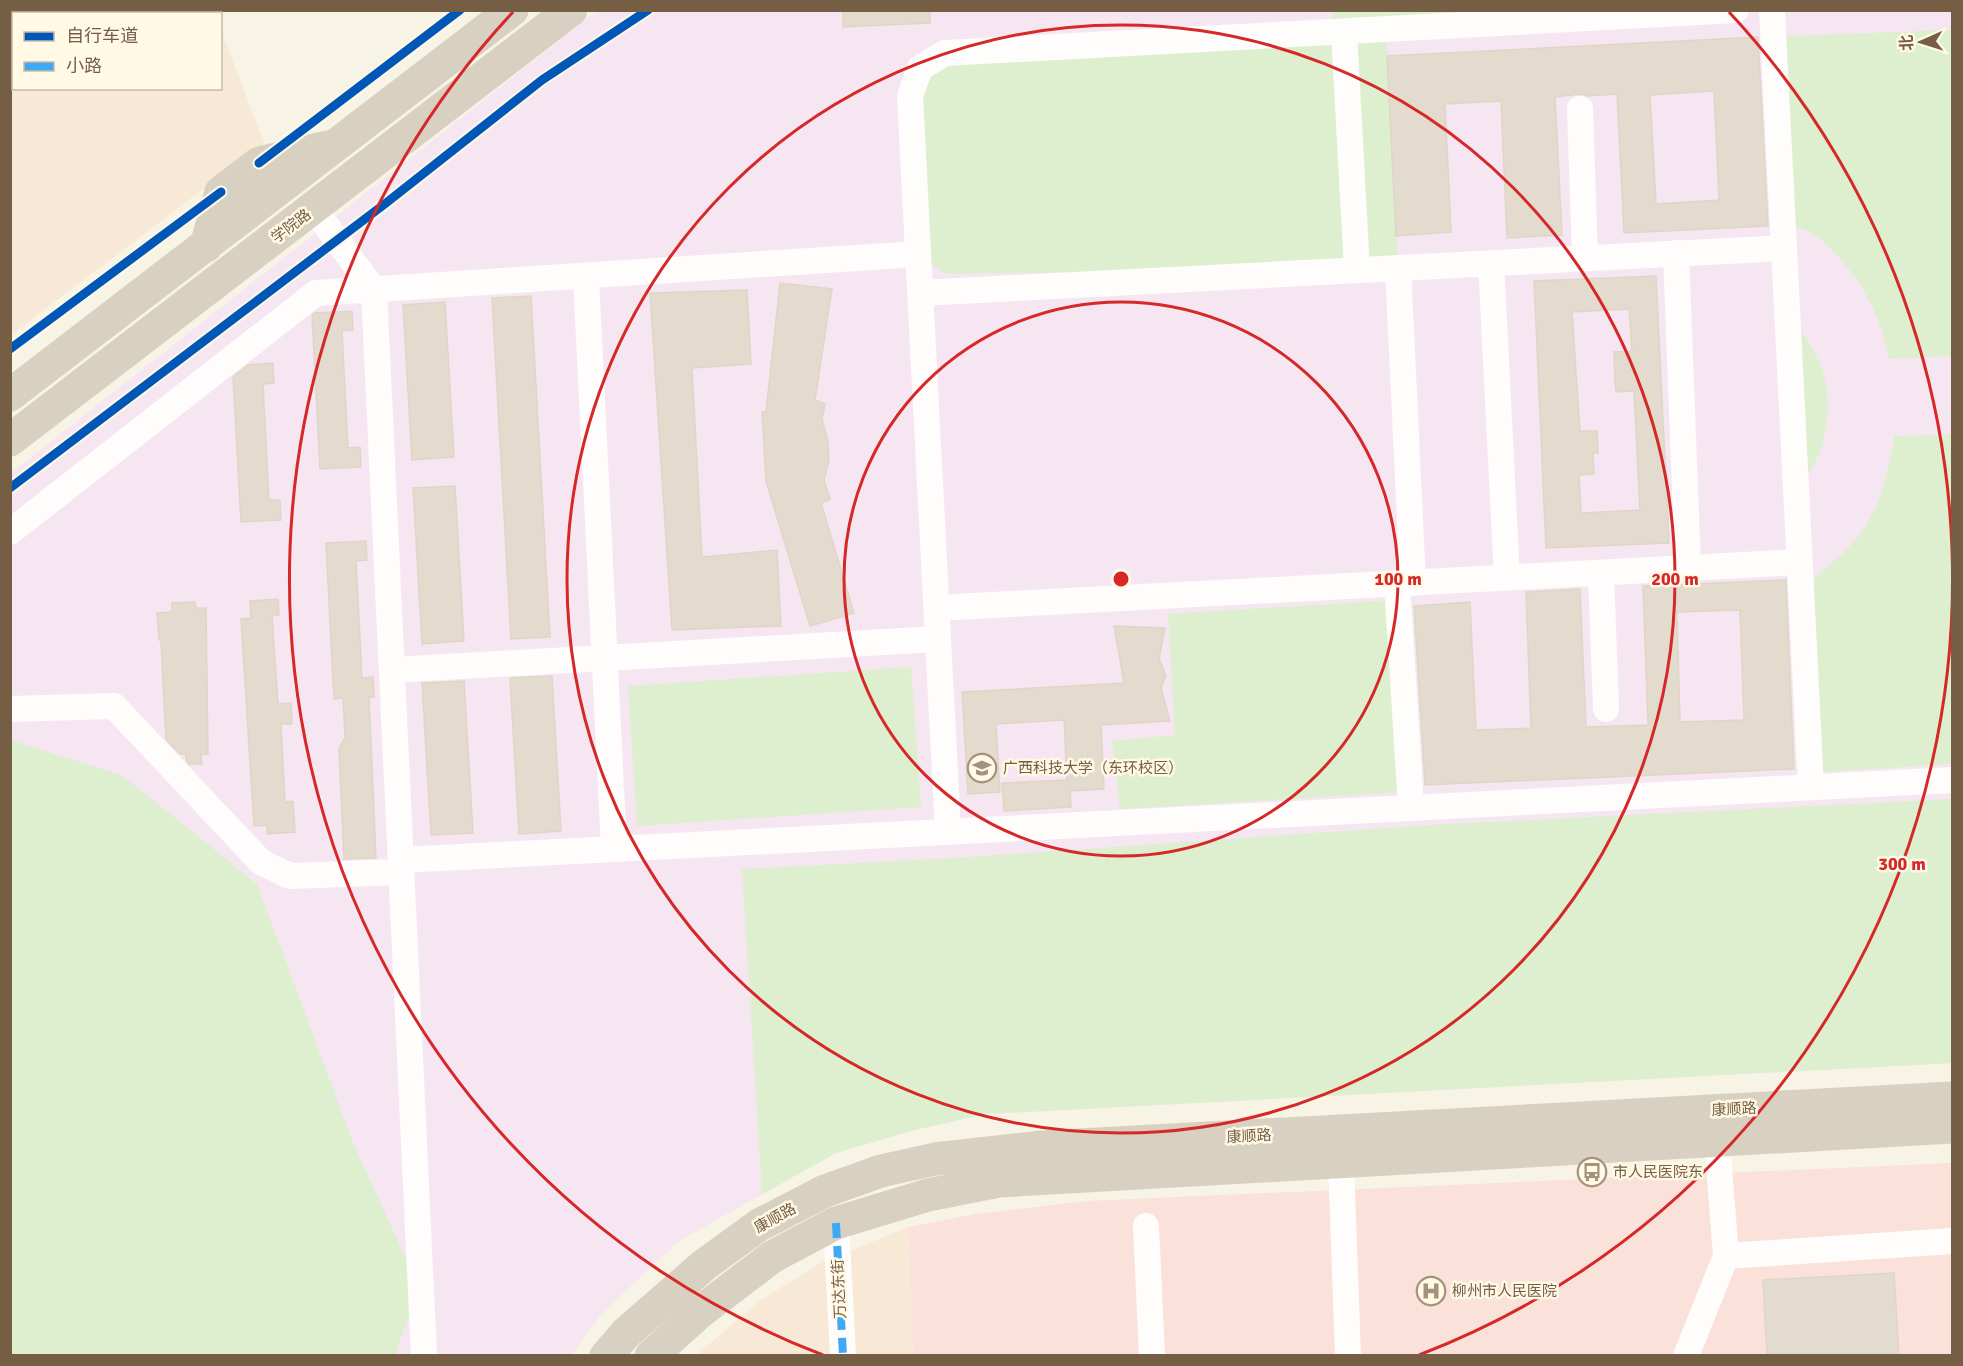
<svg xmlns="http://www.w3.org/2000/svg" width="1963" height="1366" font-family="Signika,'Noto Sans SC',sans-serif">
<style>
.commercial{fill:#f8e9d7}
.education{fill:#f5e6f1}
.medical{fill:#fae1d9}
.green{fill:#ddefce}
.building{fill:#e3dbcd;stroke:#e0d6c7;stroke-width:1.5;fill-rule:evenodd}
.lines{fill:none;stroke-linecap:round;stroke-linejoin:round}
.minor{stroke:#fefdfb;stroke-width:26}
.major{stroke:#d8d1c1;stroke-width:33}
.quiet{stroke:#3fa9f5;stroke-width:8;stroke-dasharray:15 8;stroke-linecap:butt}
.cycleway-casing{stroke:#fff9e6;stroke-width:13}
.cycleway{stroke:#0057b8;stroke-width:9}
.ring{fill:none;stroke:#d62828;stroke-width:3}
.labels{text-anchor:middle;stroke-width:5;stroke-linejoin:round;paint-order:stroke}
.street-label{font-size:15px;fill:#765e44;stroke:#fff9e6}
.poi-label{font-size:15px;fill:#765e44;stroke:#fff9e6;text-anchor:start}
.centre{fill:#d62828;stroke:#fff9e6;stroke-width:3}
.ring-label{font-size:18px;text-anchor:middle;font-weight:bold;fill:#d62828;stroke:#fff9e6;stroke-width:5;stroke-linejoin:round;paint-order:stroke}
</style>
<rect width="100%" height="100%" fill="#f7f3e5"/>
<path class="commercial" d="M11,11h202l1,2 -200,1v74h206l1,-58 43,113 -253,192z
M908,1227l5,128 -218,1 66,-56 58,-36z"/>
<path class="education" d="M597,11h1355v1052l-965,51 -73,16 -78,23 -157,88 -77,72 -30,42 -561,1v-883z"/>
<path class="medical" d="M1952,1163v192h-1039l-5,-128 68,-13 111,-13z"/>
<path class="green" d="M1332,11h406l-352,18 12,239 -452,6 -28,-20 2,-186 414,-36z
M1952,30v326l-64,3c-4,-44 -37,-98 -74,-124 -6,-5 -14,-7 -21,-9l-8,-190z
M1799,327c10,15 19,29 24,46 10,28 4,81 -17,102z
M1952,434v330l-132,8 -9,-191c22,-19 46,-38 60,-64 13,-24 18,-54 24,-81z
M1395,600l12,192 -287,17 -8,-68 63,-6 -7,-121z
M911,667l10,140 -284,19 -9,-140z
M10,740l112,35 135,109 97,261 65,142 -24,68h-384z
M1952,799v264l-965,51 -73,16 -78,23 -74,41 -20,-325 212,-11 475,-33z"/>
<path class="building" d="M843,10h87v13l-87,4z
M1758,37l10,189 -144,7 -7,-139 -30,2 -7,-2 -25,3 7,138 -55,3 -6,-137 -56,3 6,128 -55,4 -9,-180zM1714,91l5,109 -63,4 -6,-109z
M1656,276l13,267 -123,5 -12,-267zM1629,309l3,42 -18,1 1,30 1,10 18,-1 6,119 -59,3 -2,-38 15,-1 -1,-21h5l-1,-22h-17l-8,-119z
M780,283l52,6 -17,111 10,4 -3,15 6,22 1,19 -5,20 6,19 -9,4 33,110 -44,13 -44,-145 -4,-69h4z
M747,290l4,74 -59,4 10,189 75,-7 4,76 -109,4 -22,-337z
M531,296l19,341 -39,2 -19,-341z
M445,302l9,155 -42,3 -9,-155z
M352,311l1,19 -11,1 6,117 12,-1 1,20 -41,2 -8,-154 3,-2z
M273,363l1,20 -11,1 6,116h11l1,20 -40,2 -8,-145 15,-12z
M455,486l9,155 -42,3 -9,-156z
M366,541l1,19 -11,1 6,117 11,-1 1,20h-5l7,161 -32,1 -5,-110 6,-12 -2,-39 -9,1 -8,-156z
M1786,580l8,189 -369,16 -11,-179 56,-4 6,128 55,-2 -5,-136 54,-3 6,138 62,-2 -5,-139zM1740,610l4,110 -64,2 -3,-110z
M278,599l1,16h-7l6,89 13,-1 1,21h-11l4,78 8,-1 2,31 -28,2v-9l-13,1 -13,-207 10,-1 -1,-17z
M195,602l1,6h10l2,146h-7l1,10h-13l-3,-4v-6h-6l-14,-15 -5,-99h-2l-2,-27 15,-1v-9z
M1114,626l51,2 -6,31 7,17 -5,12 9,33 -69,4 3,64 -34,2 1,16 -67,4 -2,-28 65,-3 -3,-60 -68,4 4,68 -32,2 -6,-102 162,-9z
M552,676l9,155 -42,3 -9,-156z
M464,681l9,152 -42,2 -9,-152z
M1894,1273l5,83h-132l-4,-76z"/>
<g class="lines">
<path class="minor" d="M1772,10l39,777
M1344,32l13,238
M1580,109l5,149
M314,209l60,81 50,1066
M1676,253l12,315
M1491,263l16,315
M1398,268l15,315
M586,277l28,572
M920,293l863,-45
M10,532l306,-239 602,-39
M1601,573l5,136
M1397,584l14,223
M936,608l863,-46
M392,670l546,-31
M10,709l104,-3 147,156 29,14 111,-4
M948,832l-38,-736 10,-28 25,-15 791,-43
M401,860l1551,-80
M1341,1162l7,194
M836,1223l7,133
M1146,1226l6,130
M1726,1256l226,-15
M1686,1356l40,-100 -9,-115"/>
<path class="major" d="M206,246l15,-54 38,-29 68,-16
M10,395l502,-385
M10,440l561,-430
M606,1356l20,-23 78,-68 55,-40 66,-34 56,-20 54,-12 107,-12 910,-49
M651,1356l49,-44 72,-55 64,-34 92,-28 71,-14 953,-54"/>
<path class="quiet" d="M836,1223l7,133"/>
<g class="cycleway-casing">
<path id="cycleway" d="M259,163l201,-153
M10,349l211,-157
M10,488l376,-285 156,-123 106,-70"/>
</g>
<use href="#cycleway" class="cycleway"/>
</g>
<g class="ring">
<circle cx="1121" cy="579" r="277"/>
<circle cx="1121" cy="579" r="554"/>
<path d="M823 1355A831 831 0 0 1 513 12M1729 12A831 831 0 0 1 1419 1355"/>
</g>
<defs>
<g id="university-ring" transform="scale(1.5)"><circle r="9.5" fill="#fff9e6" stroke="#a3927c" stroke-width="1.5"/><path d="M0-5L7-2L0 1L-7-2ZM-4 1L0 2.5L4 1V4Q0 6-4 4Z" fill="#a3927c"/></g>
<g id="bus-ring" transform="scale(1.5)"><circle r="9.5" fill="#fff9e6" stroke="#a3927c" stroke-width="1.5"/><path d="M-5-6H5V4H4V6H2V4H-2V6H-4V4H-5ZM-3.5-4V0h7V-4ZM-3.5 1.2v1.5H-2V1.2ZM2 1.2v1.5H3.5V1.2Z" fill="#a3927c"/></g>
<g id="hospital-ring" transform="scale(1.5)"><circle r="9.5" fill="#fff9e6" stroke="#a3927c" stroke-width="1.5"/><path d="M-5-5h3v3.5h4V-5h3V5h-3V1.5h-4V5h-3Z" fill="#a3927c"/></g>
</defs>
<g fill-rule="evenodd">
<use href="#university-ring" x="982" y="768"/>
<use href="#bus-ring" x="1592" y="1172"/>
<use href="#hospital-ring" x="1431" y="1291"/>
</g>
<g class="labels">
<g class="street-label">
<text transform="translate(291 226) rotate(-37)" y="5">学院路</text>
<text transform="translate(1734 1109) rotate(-3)" y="5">康顺路</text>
<text transform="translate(1249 1136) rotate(-3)" y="5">康顺路</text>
<text transform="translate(775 1218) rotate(-29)" y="5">康顺路</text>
<text transform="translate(839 1289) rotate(-93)" y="5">万达东街</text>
</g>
<g class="poi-label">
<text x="1003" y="773">广西科技大学（东环校区）</text>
<text x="1613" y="1177">市人民医院东</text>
<text x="1452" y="1296">柳州市人民医院</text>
</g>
</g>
<circle cx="1121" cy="579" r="9" class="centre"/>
<g class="ring-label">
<text x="1398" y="585">100 m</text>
<text x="1675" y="585">200 m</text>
<text x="1902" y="870">300 m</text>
</g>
<rect width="1963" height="1366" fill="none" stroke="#765e44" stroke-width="24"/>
<rect x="12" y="12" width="210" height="78" fill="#fff9e6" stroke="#c8bba5" stroke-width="1.5"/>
<rect x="24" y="32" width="30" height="9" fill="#0057b8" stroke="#c8bba5" stroke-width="1.5"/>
<text x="66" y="42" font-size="18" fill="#765e44">自行车道</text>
<rect x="24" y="62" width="30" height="9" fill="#3fa9f5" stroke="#c8bba5" stroke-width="1.5"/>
<text x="66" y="72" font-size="18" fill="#765e44">小路</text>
<g transform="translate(1921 42) rotate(267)" stroke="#fff9e6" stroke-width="4.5" paint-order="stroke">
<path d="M0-4.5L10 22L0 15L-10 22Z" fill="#765e44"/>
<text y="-9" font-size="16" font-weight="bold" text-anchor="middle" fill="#765e44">北</text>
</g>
</svg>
